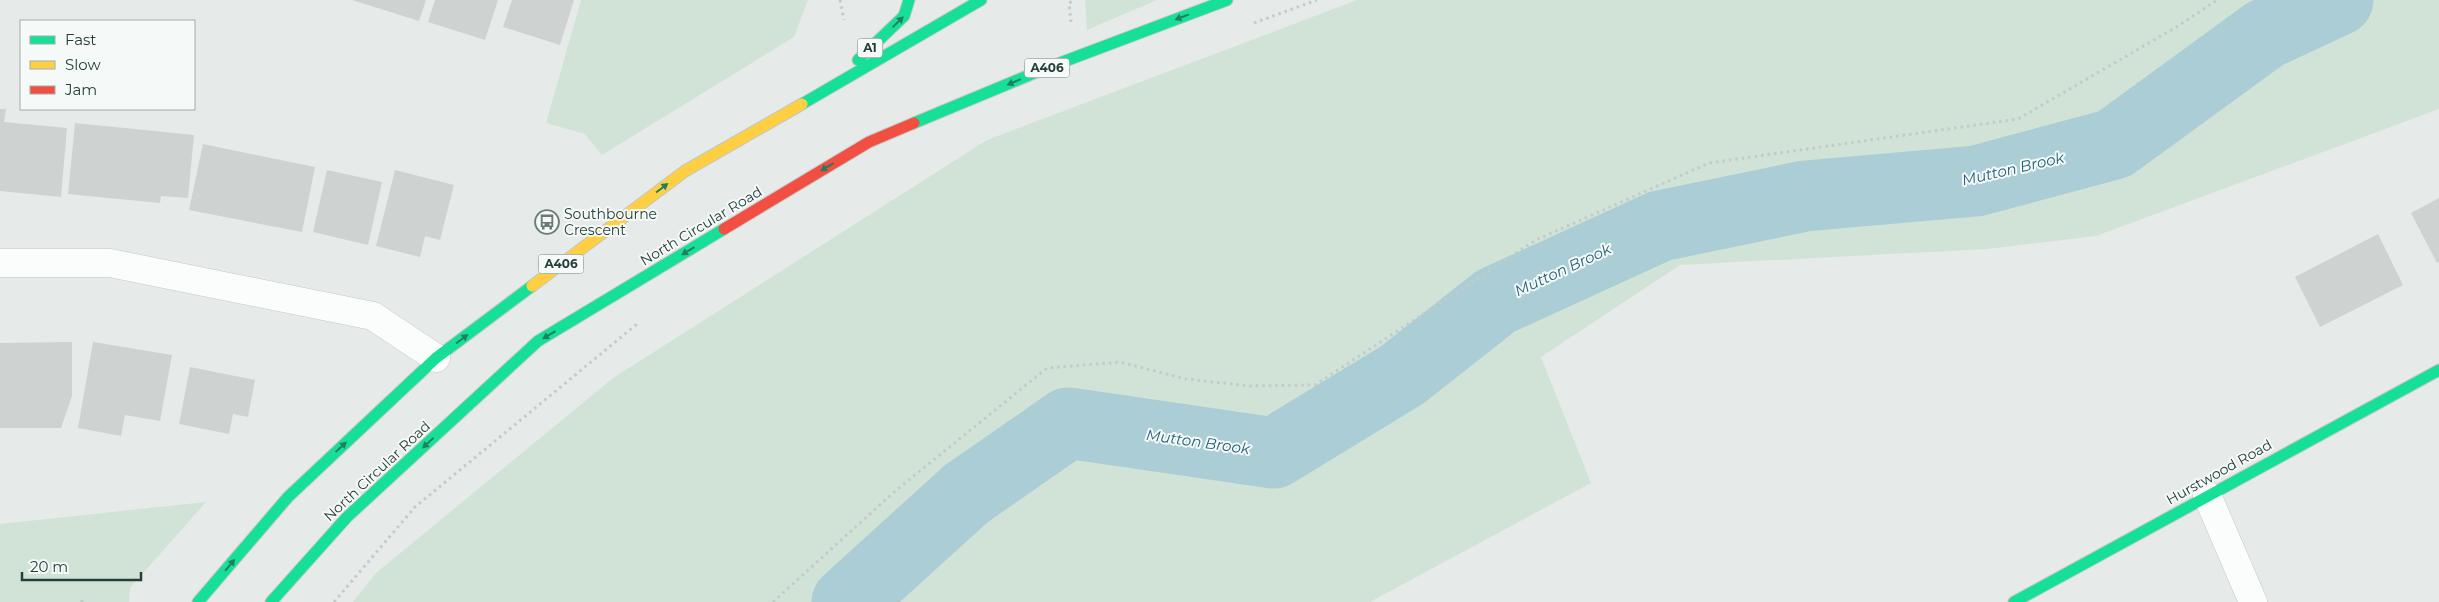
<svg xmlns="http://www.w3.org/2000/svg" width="2439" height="602" font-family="Montserrat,sans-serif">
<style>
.green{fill:#d1e3d7}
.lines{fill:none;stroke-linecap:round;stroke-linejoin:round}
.river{stroke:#aacdd6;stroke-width:71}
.building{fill:#ced2d1}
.street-casing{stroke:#c3c8c6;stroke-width:29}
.fast-casing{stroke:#c2c8c6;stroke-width:13}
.slow-casing{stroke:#c2c8c6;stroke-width:13}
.jam-casing{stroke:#c2c8c6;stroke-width:13}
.path{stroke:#c2cbc9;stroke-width:3;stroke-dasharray:2.5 4;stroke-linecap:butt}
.street{stroke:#fbfcfc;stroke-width:28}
.fast{stroke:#16e098;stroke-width:11}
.slow{stroke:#ffcf43;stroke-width:11}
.jam{stroke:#f24e42;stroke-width:11}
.oneway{fill:#1f7f5f}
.labels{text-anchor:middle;stroke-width:4;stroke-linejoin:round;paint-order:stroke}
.shield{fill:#f5f9f8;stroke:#637672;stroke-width:1}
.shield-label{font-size:12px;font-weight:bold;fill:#253e39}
.poi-label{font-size:14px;fill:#253e39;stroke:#f5f9f8;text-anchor:start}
.street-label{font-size:14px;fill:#253e39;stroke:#f5f9f8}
.water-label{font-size:15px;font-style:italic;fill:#226277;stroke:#f5f9f8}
</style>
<rect width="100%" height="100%" fill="#e6ebe9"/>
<path class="green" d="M581,0h227l-14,37 -192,118 -17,-21 -39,-11z
M1085,0h72l-70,30z
M1357,0h1082v109l-343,127 -109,13 -307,16 -139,92 50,126 -221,119h-1017l23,-29 237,-195 374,-238z
M206,502l-76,86 -1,14h-129v-78z"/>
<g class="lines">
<path class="river" d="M847,602l119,-108 102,-71 206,30 128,-78 94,-74 164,-75 145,-30 171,-15 138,-37 151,-110 73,-34"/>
</g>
<path class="building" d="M352,0h74l-7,21z
M435,0h63l-13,40 -57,-18z
M512,0h62l-14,45 -57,-18z
M0,109h6l-2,13 63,6 -6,69 -61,-6z
M75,123l119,12 -6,63 -27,-2 -1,7 -92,-9z
M203,144l112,23 -13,65 -113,-22z
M327,170l55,12 -14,63 -55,-13z
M395,170l59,15 -14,55 -15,-4 -5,21 -44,-11z
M2439,198v64l-2,1 -26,-50z
M2378,234l25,51 -83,42 -25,-50z
M72,342v54l-11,32h-61v-85z
M93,342l79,13 -12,66 -35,-6 -4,21 -43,-8z
M190,367l65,13 -7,37 -15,-3 -4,20 -50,-10z"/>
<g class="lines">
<g class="street-casing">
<path id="street" d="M0,263h110l263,53 63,42
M2207,495l46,107"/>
</g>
<g class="fast-casing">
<path id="fast" d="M858,60l46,-44 5,-16
M802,104l179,-104
M914,123l130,-54 183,-69
M198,602l90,-105 148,-139 96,-72
M271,602l76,-85 191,-176 186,-112
M2014,602l425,-232"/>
</g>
<g class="slow-casing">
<path id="slow" d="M532,286l153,-115 117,-67"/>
</g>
<g class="jam-casing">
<path id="jam" d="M724,229l145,-87 45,-19"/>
</g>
<path class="path" d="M840,0l4,20
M1071,22l-2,-19 6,-3
M1254,23l63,-23
M81,602l2,-2
M334,602l81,-95 222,-183
M773,602l121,-110 153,-124 73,-6 66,17 64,7 65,-1 221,-145 173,-77 309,-44 160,-93 39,-26"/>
<use href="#street" class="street"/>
<use href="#fast" class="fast"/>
<use href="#slow" class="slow"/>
<use href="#jam" class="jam"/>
</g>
<defs><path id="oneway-solid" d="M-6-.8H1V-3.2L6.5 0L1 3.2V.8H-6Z" transform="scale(1.25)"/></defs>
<g class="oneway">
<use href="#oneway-solid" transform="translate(1182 17) rotate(159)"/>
<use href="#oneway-solid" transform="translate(898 22) rotate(-44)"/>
<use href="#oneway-solid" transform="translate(1014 82) rotate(157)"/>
<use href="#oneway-solid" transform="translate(827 167) rotate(149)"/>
<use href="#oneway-solid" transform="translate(662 188) rotate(-37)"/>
<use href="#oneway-solid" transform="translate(688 251) rotate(149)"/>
<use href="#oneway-solid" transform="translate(549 335) rotate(149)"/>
<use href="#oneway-solid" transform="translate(462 339) rotate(-37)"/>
<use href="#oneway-solid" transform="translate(428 443) rotate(137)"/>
<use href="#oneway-solid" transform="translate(341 447) rotate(-43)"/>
<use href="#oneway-solid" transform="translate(230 565) rotate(-50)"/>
</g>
<defs>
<g id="bus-ring" transform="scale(1.25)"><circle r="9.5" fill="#f5f9f8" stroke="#697b77" stroke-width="1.5"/><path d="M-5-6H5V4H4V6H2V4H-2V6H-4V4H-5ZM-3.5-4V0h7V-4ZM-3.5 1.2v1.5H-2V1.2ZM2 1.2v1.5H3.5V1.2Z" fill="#697b77"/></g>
</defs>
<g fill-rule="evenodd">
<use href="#bus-ring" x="547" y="222"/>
</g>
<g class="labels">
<g class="shield">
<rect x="857.5" y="38.5" width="25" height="19" rx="4"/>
<rect x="1024.5" y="58.5" width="45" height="19" rx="4"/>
<rect x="538.5" y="254.5" width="45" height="19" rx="4"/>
</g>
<g class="shield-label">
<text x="870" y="52">A1</text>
<text x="1047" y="72">A406</text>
<text x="561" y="268">A406</text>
</g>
<g class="poi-label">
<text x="564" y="219">Southbourne<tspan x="564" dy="16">Crescent</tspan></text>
</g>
<g class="street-label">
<text transform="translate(701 226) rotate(-31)" y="5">North Circular Road</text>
<text transform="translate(377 471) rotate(-43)" y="5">North Circular Road</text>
<text transform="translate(2219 472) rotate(-29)" y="5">Hurstwood Road</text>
</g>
<g class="water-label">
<text transform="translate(2013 169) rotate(-13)" y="5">Mutton Brook</text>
<text transform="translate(1563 270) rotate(-25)" y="5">Mutton Brook</text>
<text transform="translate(1198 442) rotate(8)" y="5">Mutton Brook</text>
</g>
</g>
<rect x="20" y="20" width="175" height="90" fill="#f5f9f8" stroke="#a2aeac"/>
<rect x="30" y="36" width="25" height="8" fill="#16e098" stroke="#a2aeac"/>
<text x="65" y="45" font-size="15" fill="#253e39">Fast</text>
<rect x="30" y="61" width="25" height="8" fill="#ffcf43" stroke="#a2aeac"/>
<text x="65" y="70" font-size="15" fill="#253e39">Slow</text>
<rect x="30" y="86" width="25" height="8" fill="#f24e42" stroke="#a2aeac"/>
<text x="65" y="95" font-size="15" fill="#253e39">Jam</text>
<path d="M22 572v8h119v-8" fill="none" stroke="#253e39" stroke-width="2.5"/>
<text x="30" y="572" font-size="15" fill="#253e39" stroke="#f5f9f8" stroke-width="4" paint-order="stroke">20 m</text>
</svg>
